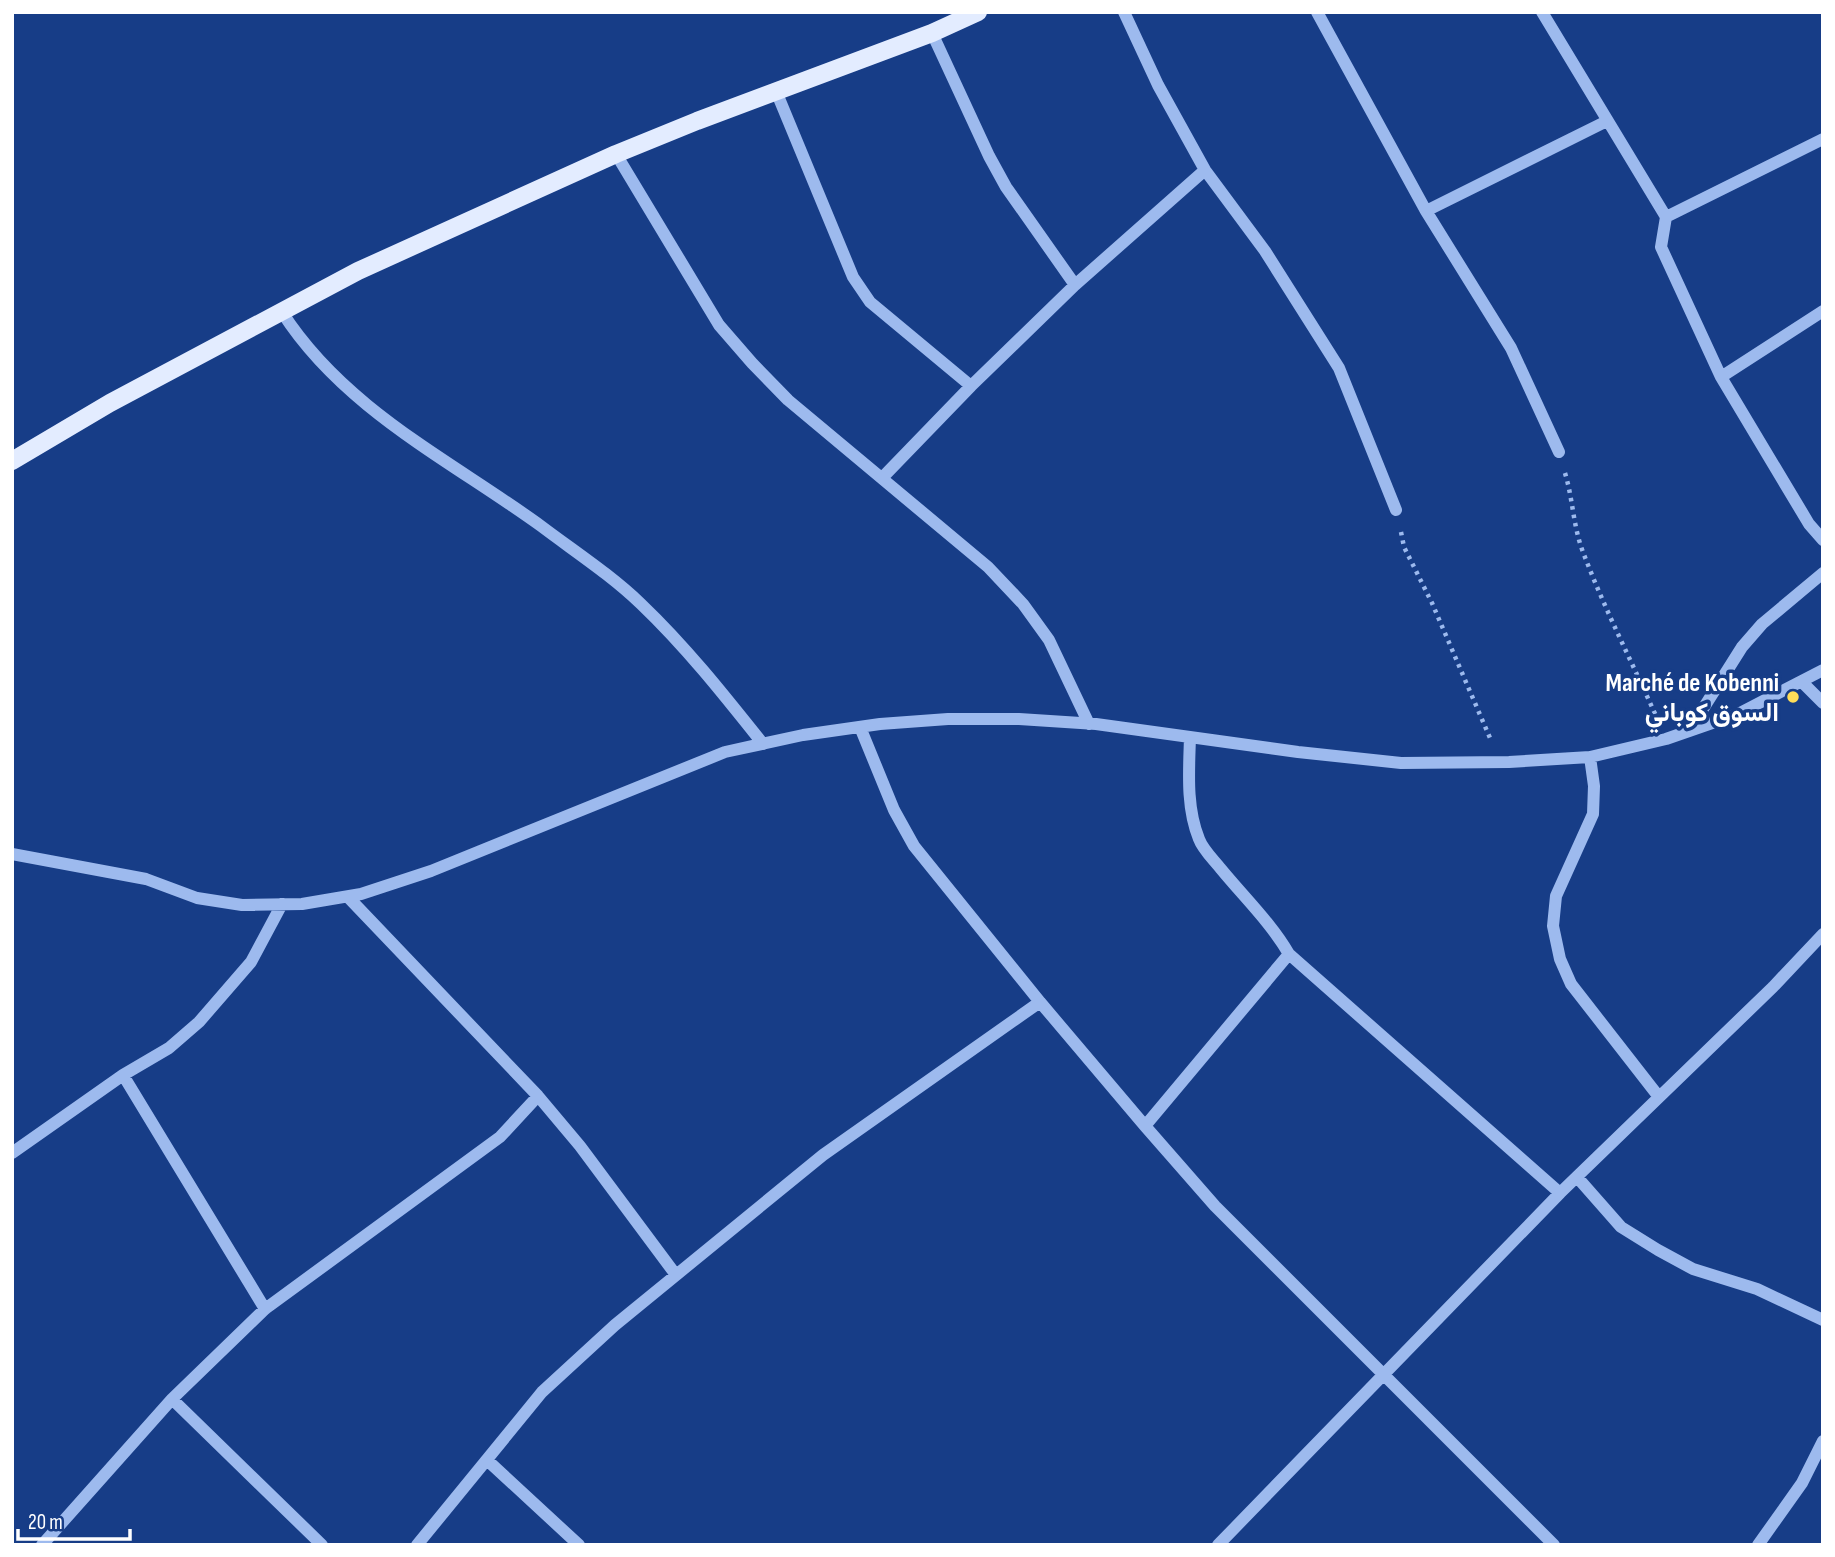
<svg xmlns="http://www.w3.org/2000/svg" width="1835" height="1557" font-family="'Sofia Sans Condensed',Vazirmatn,sans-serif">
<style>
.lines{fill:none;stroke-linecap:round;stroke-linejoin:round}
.path{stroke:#9dbaee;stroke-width:4.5;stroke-dasharray:3.5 5;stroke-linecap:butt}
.minor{stroke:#9dbaee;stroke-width:12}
.major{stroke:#e3ecff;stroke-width:18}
.poi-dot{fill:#ffde59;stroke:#173d87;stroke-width:2.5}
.labels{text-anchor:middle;stroke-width:7;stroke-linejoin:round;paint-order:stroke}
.poi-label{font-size:26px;font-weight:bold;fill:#fff;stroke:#173d87;text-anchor:end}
</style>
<rect width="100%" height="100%" fill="#173d87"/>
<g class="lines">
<path class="path" d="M1565,473c8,26 8,53 18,79 21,56 49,110 73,164
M1401,532l3,15 28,56 58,135"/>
<path class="minor" d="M1124,12l34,73 47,85 60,81 74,117 57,142
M1317,12l109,199 85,137 48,104
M1542,12l124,205 -5,30 60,130 88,147 14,16
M932,33l57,123 17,31 69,98
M776,91l77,186 17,25 101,84
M616,154l103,171 33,38 36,37 200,167 35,37 26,36 40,84
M1426,211l181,-90
M1666,217l157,-78
M282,312c62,97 168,148 259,214 33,25 70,49 100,78 45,43 83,91 122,140
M1721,377l102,-66
M882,478l89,-92 104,-101 130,-115
M1802,682l21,21
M860,727l34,83 20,36 126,156 105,124 70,80 339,339
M1689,731l53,-84 20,-23 61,-51
M1190,737c-1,34 -4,70 9,102 4,11 15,21 22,30 23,28 50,54 68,85l271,239
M1590,757l4,29 -1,28 -37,82 -3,30 7,33 11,25 88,113
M12,854l134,25 51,19 45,7 60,-1 59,-10 70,-23 294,-119 78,-17 77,-11 68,-5h71l77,5 202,28 103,11 108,-1 81,-5 76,-18 72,-25 85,-44
M348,897l190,199 42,50 96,129
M123,1075l142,234
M1145,1126l144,-172
M12,1153l111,-78 46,-27 30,-26 52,-60 31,-58
M1577,1177l44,50 37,23 35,19 64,20 66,31
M172,1399l150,146
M487,1460l92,85
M42,1545l130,-146 93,-90 235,-172 38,-41
M417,1545l125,-153 73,-67 208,-170 217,-153
M1218,1545l342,-352 213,-206 50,-53
M1758,1545l44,-62 21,-42"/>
<path class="major" d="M12,461l98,-58 248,-132 258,-117 81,-33 235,-88 46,-21"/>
</g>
<circle class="poi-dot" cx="1793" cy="697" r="7"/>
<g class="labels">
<g class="poi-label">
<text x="1779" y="691">Marché de Kobenni<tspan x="1779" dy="30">السوق كوباني</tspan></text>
</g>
</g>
<rect width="1835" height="1557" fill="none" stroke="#ffffff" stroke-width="28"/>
<path d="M18 1529v10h112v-10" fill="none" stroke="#ffffff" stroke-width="3.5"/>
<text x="28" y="1529" font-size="21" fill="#ffffff" stroke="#173d87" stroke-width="5" paint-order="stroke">20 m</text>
</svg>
